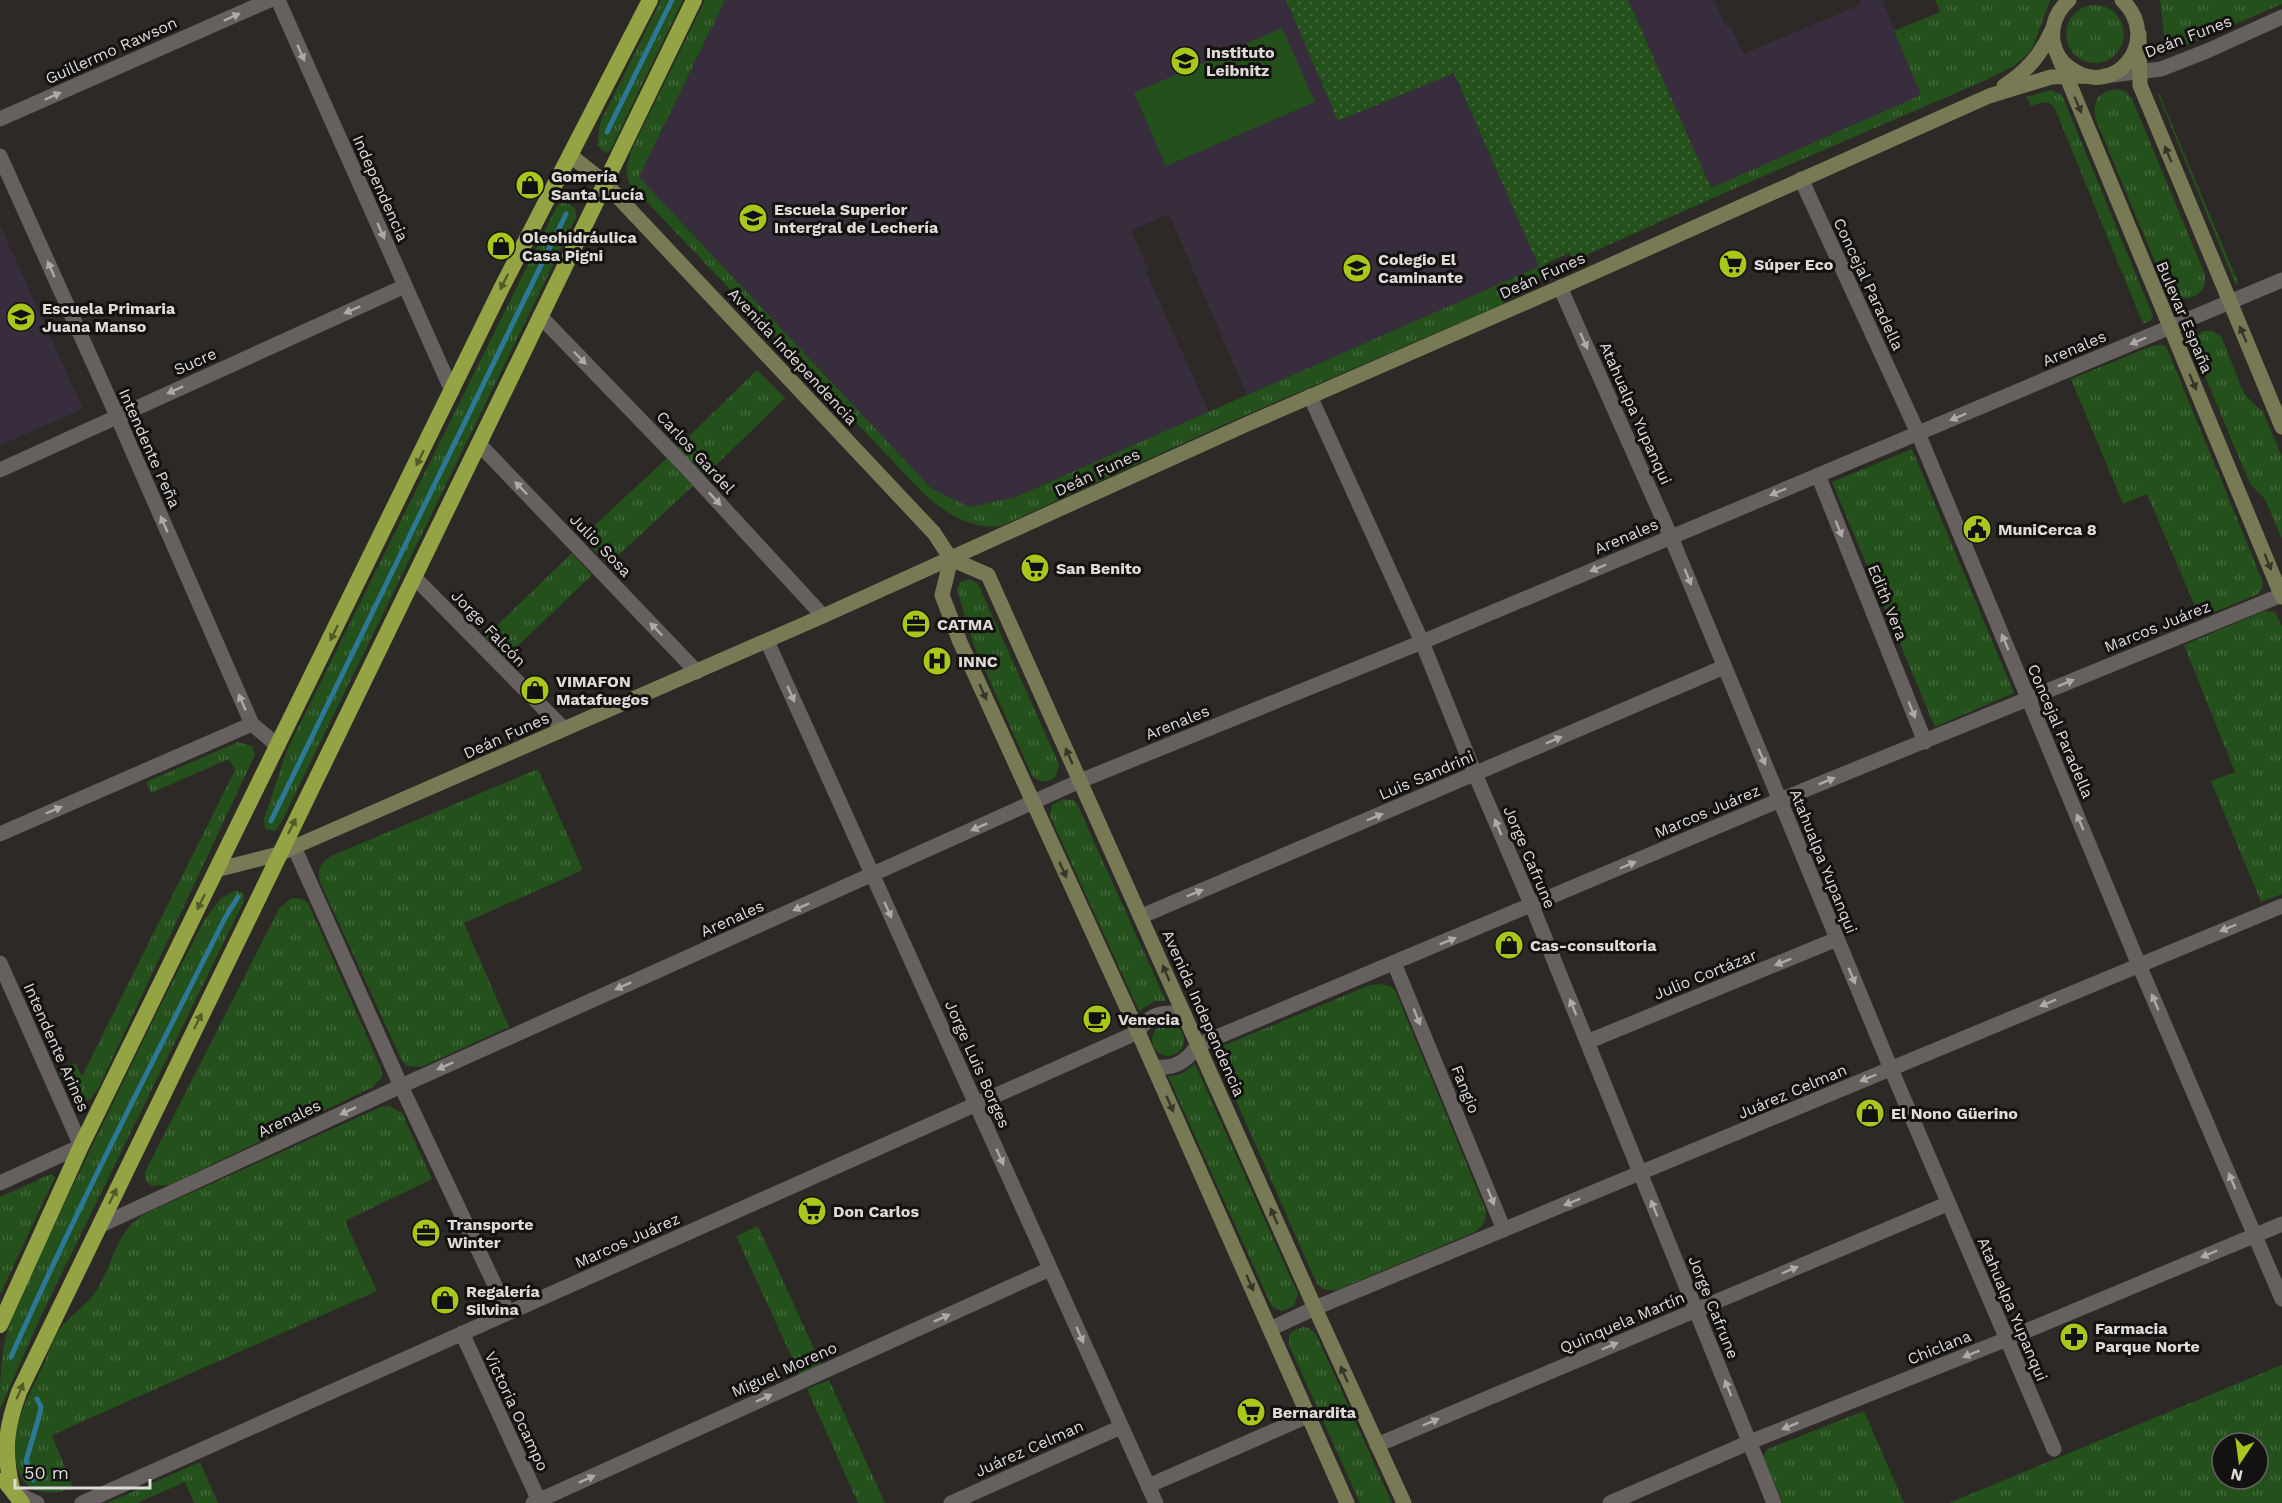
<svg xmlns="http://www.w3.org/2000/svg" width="2282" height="1503" font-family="'Work Sans',sans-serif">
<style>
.education{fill:#382d3c}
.grass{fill:url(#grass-tufts);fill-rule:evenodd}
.park{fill:url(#park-dots)}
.garden{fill:#23501b}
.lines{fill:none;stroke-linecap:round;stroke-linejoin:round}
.stream{stroke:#2c7896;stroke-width:5}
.minor{stroke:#66615e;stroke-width:15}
.secondary{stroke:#777a55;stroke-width:15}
.trunk{stroke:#94a445;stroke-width:16}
.oneway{fill:#aeaaa8}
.oneway2{fill:#373629}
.oneway3{fill:#545b2b}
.labels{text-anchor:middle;stroke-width:6;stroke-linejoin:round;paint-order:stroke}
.street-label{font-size:16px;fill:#dedbd9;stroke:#141211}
.poi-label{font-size:16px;font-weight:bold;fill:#dedbd9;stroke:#141211;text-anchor:start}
</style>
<defs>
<pattern id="grass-tufts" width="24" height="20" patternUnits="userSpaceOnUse" patternTransform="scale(1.5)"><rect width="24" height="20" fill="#23501b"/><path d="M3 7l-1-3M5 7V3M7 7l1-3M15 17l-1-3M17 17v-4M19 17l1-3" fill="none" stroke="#42693c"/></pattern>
<pattern id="park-dots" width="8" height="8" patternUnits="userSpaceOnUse" patternTransform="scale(1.5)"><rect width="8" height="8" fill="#23501b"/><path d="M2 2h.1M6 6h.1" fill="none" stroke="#42693c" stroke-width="1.8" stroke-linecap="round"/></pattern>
</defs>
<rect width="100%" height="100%" fill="#2d2926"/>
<path class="education" d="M725,0h561l53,121 115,-49 85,195 -292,128 -78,-181 -38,16 18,40 -3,2 63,140 -196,86 -44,9 -38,-19 -292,-311z
M1628,0h86l11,25 6,2 12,27 117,-49 -1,-5h23l39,95 -210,93z
M0,225l83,184 -83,36z"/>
<path class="grass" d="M661,0h22l-73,151 -5,2 -7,-7 1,-17 2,-8z
M705,0h20l-86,177 292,311 38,19 44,-9 534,-235 4,8 -50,34 -260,112 -240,109c-31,4 -57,-14 -79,-34l-293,-309 -3,-13 5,-19z
M1935,0h115l-17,47 -5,7 -14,12 -28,14 -271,117 -4,-9 210,-93 -27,-64 46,-19z
M2160,0h122v4l-116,50z
M2066 34a29 29 0 1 1 58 0a29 29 0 1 1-58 0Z
M2117,89l9,3 6,7 72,173c8,25 -25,36 -38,16l-70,-168 -2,-10 3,-12 10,-7z
M2051,90l11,5 91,221 -2,4 -8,4 -88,-215c-6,-10 -15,-6 -24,-3l-4,-9z
M2157,92l2,1 80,192 -4,-2z
M564,203c9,2 14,6 12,15l-294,603 -7,10 -10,-2 -1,-10 23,-69 269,-542 3,-4z
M2203,331h9l9,5 22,55 4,6 16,15 19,45v82l-17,-40 -15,-15 -56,-134 2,-13z
M2161,345l5,1 97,236 -1,7 -4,5 -58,24 -53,-124 -24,10 -52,-125 81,-33z
M757,370l28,28 -80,78 -28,-28z
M1912,449l102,244 -79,34 -103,-245z
M667,458l26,28 -85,79 -26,-28z
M572,553l20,22 -87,83 -20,-21z
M970,579l8,5 81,180 -3,12c-8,7 -17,8 -24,-1l-58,-129 -17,-56 3,-8z
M2264,611l11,1 7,15v267l-21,8 -50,-121 24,-9 -51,-127z
M238,742l14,4 3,9 -157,334 -8,11 -13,1 -9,-8 -9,-22 16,-8 7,13 153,-306 -6,-11 -78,34 -5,-11z
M538,769l45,101 -119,53 45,104 -88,40 -14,-1 -5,-5 -81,-177c-5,-12 -1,-21 10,-28z
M1063,799l10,1 4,4 89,197h-12l-15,10 -89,-195 2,-11z
M236,890l8,4 -1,9 -201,411 -42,95c0,-48 2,-73 22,-118l137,-283 46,-89 16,-21z
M292,898l10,1 6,4 73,165 1,9 -9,10 -204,98 -17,1 -7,-5v-9l135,-265z
M1379,984l10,2 6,4 91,221c0,10 -2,15 -11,21l-138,58c-10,1 -15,0 -21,-8l-96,-218c-1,-9 -1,-13 5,-19l145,-60z
M1152 1040a16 16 0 1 1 32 0a16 16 0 1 1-32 0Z
M1195,1064l103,230 -4,12 -12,5 -6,-2 -5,-4 -103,-229 12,-1z
M389,1106l13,7 30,66 -87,42 32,70 -325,144 21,53c-16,6 -38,8 -50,-8 -23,-36 5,-83 21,-116 5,-12 10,-28 18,-38 9,-11 23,-20 32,-32 20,-28 19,-60 50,-80l237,-107z
M51,1174l4,3 -55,118v-98z
M758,1226l64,140 -22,9 -64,-139z
M1303,1327l6,1 7,6 76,169h-32l-71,-158v-8l2,-5z
M2282,1365v138h-333zM2222,1443h36v36h-36z
M829,1380l56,123h-27l-51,-114z
M1864,1411l40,92h-121l-20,-47 5,-7z
M200,1462l18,41h-24l-9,-21 -48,21h-30z"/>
<path class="park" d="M1286,0h342l87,197 -142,64 -4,-8 -30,14 -85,-194 -116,48z"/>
<path class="garden" d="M1282,28l33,74 -149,64 -32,-73z"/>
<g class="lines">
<path class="stream" d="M607,132l65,-132
M271,821l295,-607
M11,1357c66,-149 141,-294 214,-439l13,-21
M33,1480l-7,-19 14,-48 1,-6 -4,-8"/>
<path class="minor" d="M278,0l174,391
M2104,76l57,-7 46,-18 75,-34
M0,119l270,-119
M0,156l117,260 135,308 26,22
M1801,179l117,254 221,532 143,334
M1560,287l111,250 220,532 163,380
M540,316l145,150 138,150
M1310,396l112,246 53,132 57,132 242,597
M479,444l218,228
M0,470l405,-184
M1818,475l107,267
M414,577l150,152
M767,641l389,862
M0,834l252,-110
M294,847l107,239 107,227
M1142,916l582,-249
M0,963l81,183 -81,37
M1394,963l110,267
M1587,1042l250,-103
M1154,1067c21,2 32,-5 44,-22l582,-245 502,-205
M99,1226l302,-140 679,-305 342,-139 860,-362
M1270,1329l45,-21 967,-402
M462,1333l78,170
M1377,1445l570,-241
M1148,1486l160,-70
M15,1493l22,10
M82,1503l1056,-471c12,-19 25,-21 46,-18
M533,1503l517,-234
M951,1503l170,-76
M1610,1503l140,-61 257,-103 275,-115"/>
<path class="secondary" d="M2069,0c-12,11 -18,25 -16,41 2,11 8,21 17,27 44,33 94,-28 52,-68
M2139,34l1,51 142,342
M2056,51l226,546
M2004,86c23,-15 37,-31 48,-56
M571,156l33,26 330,351 17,26 37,16 327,733 89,195
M951,559l-9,36 18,47 178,390 209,471
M216,870l63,-16 15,-7 529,-231 422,-191 323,-141 421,-188 62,-19 35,-1"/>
<path class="trunk" d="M0,1325l81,-179 421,-859 148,-287
M4,1480l18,23
M12,1488c-9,-38 -6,-60 7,-96l675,-1392"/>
</g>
<defs><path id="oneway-solid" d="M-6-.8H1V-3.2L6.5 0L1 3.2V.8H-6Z" transform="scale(1.5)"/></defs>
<g class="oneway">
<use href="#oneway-solid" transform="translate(232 17) rotate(-24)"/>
<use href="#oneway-solid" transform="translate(301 53) rotate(66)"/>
<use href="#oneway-solid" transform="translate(53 96) rotate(-24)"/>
<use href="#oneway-solid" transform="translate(381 231) rotate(66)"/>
<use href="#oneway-solid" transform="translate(51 269) rotate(-114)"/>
<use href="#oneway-solid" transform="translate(352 310) rotate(156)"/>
<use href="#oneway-solid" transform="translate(1584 341) rotate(66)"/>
<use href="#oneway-solid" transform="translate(2138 341) rotate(157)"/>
<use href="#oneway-solid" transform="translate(580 358) rotate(46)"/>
<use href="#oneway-solid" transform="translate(175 390) rotate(156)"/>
<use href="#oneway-solid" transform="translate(1958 417) rotate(157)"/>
<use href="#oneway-solid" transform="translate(521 488) rotate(-134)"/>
<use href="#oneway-solid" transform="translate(1778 492) rotate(157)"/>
<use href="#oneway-solid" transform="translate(715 499) rotate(47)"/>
<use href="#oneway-solid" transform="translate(164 524) rotate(-114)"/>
<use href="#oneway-solid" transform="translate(1839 529) rotate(68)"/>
<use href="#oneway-solid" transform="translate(1598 568) rotate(157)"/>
<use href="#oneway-solid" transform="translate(1688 577) rotate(68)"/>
<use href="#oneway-solid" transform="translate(656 629) rotate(-134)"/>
<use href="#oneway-solid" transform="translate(2005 642) rotate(-113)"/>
<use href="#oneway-solid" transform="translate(2066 683) rotate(-22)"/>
<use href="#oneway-solid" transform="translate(791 694) rotate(66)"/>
<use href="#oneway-solid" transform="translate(242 702) rotate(-114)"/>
<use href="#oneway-solid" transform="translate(1912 710) rotate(68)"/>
<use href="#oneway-solid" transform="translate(1554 740) rotate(-23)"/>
<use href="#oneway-solid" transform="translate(1762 757) rotate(67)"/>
<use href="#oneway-solid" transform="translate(1827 781) rotate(-22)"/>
<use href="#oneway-solid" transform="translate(54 810) rotate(-23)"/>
<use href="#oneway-solid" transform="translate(1375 817) rotate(-23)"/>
<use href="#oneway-solid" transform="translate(2080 822) rotate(-113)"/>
<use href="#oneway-solid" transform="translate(979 827) rotate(156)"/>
<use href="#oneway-solid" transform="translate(1498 827) rotate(-113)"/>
<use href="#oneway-solid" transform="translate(1628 865) rotate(-23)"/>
<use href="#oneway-solid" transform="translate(1195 893) rotate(-23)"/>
<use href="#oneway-solid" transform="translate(801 907) rotate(156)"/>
<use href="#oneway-solid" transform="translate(888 910) rotate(66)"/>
<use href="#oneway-solid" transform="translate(2228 928) rotate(157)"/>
<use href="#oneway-solid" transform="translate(1448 941) rotate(-22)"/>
<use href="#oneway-solid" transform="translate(1783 962) rotate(158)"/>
<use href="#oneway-solid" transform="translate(1852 976) rotate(67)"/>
<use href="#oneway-solid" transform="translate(623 986) rotate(156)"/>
<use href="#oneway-solid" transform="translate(2155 1002) rotate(-113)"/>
<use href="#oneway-solid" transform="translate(2048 1003) rotate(157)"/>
<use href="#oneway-solid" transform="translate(1573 1007) rotate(-112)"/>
<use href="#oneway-solid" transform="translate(1417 1017) rotate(68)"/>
<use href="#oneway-solid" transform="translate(445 1066) rotate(156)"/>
<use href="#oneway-solid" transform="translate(1868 1078) rotate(157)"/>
<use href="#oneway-solid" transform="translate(348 1111) rotate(155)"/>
<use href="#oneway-solid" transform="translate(1000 1157) rotate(66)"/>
<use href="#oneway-solid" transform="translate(2232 1181) rotate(-113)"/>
<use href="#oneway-solid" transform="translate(1491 1197) rotate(68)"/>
<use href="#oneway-solid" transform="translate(1572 1202) rotate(158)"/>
<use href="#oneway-solid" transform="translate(1654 1208) rotate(-112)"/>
<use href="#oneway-solid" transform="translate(2209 1254) rotate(157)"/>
<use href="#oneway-solid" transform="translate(1790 1270) rotate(-23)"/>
<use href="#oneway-solid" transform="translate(942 1318) rotate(-24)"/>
<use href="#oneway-solid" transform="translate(1080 1335) rotate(66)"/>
<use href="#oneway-solid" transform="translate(1610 1346) rotate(-23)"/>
<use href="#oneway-solid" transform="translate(1971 1354) rotate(158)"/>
<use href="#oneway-solid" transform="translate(1728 1388) rotate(-112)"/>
<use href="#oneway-solid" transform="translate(764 1398) rotate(-24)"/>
<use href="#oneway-solid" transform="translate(1431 1422) rotate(-23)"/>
<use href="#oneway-solid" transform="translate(1790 1426) rotate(158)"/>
<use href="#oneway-solid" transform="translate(587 1479) rotate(-24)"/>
</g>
<g class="oneway2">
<use href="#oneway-solid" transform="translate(2078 105) rotate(66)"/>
<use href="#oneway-solid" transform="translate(2168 154) rotate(-113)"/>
<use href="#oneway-solid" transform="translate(2243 334) rotate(-113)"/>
<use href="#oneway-solid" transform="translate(2193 382) rotate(67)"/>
<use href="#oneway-solid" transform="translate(2268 562) rotate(68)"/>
<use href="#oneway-solid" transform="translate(983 692) rotate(66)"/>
<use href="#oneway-solid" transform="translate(1069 756) rotate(-114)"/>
<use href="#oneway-solid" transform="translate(1063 870) rotate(65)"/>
<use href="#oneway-solid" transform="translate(1166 973) rotate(-113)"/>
<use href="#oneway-solid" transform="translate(1170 1104) rotate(66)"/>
<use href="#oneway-solid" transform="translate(1274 1216) rotate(-114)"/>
<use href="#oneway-solid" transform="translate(1250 1283) rotate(66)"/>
<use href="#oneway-solid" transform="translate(1344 1374) rotate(-114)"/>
</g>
<g class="oneway3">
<use href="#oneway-solid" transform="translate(504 282) rotate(117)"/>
<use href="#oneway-solid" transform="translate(420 458) rotate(116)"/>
<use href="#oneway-solid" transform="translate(334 633) rotate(116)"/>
<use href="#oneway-solid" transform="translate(292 826) rotate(-64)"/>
<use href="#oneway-solid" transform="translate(201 902) rotate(116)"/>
<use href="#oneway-solid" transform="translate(198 1021) rotate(-64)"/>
<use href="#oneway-solid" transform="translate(113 1196) rotate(-64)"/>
<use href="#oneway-solid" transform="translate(20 1391) rotate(-67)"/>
</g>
<defs>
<g id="university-disc" transform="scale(1.5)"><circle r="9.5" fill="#a9c71b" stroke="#141211"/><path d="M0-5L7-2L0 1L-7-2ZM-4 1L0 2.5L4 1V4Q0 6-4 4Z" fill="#111"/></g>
<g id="shop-disc" transform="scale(1.5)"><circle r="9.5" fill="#a9c71b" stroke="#141211"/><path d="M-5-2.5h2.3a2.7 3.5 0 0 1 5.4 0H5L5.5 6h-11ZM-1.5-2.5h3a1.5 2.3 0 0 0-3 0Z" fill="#111"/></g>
<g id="school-disc" transform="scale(1.5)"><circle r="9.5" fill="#a9c71b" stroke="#141211"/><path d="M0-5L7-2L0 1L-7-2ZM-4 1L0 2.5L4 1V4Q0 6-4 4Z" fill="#111"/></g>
<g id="supermarket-disc" transform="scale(1.5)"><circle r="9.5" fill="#a9c71b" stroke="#141211"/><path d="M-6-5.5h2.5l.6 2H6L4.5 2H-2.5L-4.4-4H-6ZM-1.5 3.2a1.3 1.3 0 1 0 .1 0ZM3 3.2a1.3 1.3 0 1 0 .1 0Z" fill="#111"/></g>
<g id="civic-disc" transform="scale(1.5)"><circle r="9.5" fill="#a9c71b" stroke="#141211"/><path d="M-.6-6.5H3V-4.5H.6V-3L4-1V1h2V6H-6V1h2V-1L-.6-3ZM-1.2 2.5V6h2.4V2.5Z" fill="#111"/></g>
<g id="office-disc" transform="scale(1.5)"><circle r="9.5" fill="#a9c71b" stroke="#141211"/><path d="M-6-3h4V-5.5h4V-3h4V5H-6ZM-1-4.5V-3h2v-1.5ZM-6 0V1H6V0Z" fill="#111"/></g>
<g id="hospital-disc" transform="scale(1.5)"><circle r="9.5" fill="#a9c71b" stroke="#141211"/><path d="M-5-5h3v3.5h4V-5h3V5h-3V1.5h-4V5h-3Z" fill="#111"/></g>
<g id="cafe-disc" transform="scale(1.5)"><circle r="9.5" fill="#a9c71b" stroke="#141211"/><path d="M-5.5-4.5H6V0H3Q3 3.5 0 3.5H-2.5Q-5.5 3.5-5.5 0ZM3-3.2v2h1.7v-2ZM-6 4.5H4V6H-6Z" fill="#111"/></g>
<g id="pharmacy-disc" transform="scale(1.5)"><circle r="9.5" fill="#a9c71b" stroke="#141211"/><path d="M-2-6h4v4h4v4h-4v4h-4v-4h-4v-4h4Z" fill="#111"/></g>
</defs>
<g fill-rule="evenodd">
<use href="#university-disc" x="1185" y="61"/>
<use href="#shop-disc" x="530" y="185"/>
<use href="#school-disc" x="753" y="218"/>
<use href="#shop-disc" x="501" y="246"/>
<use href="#supermarket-disc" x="1733" y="264"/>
<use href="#school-disc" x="1357" y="268"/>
<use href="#school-disc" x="21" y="317"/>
<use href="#civic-disc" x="1977" y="529"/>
<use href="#supermarket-disc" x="1035" y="568"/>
<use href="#office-disc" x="916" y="624"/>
<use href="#hospital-disc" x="937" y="661"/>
<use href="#shop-disc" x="535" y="690"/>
<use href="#shop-disc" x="1509" y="945"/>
<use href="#cafe-disc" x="1097" y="1019"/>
<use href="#shop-disc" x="1870" y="1113"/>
<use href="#supermarket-disc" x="812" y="1211"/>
<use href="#office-disc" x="426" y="1233"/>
<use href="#shop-disc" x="445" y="1300"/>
<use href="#pharmacy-disc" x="2074" y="1337"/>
<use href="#supermarket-disc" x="1251" y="1412"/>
</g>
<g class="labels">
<g class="street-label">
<text transform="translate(2188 36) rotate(-21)" y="6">Deán Funes</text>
<text transform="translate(111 50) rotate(-24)" y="6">Guillermo Rawson</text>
<text transform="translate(381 188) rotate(66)" y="6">Independencia</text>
<text transform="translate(1542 275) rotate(-24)" y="6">Deán Funes</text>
<text transform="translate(1869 284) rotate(65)" y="6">Concejal Paradella</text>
<text transform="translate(2185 317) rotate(67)" y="6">Bulevar España</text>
<text transform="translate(2074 348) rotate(-23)" y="6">Arenales</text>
<text transform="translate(793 356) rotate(47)" y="6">Avenida Independencia</text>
<text transform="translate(195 361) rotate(-24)" y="6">Sucre</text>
<text transform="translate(1636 413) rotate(66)" y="6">Atahualpa Yupanqui</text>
<text transform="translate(150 448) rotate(66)" y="6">Intendente Peña</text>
<text transform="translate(696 452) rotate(47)" y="6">Carlos Gardel</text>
<text transform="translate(1097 472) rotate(-25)" y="6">Deán Funes</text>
<text transform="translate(1626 536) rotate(-23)" y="6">Arenales</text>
<text transform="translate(601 545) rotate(46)" y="6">Julio Sosa</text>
<text transform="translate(1888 602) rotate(68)" y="6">Edith Vera</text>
<text transform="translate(2157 626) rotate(-22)" y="6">Marcos Juárez</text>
<text transform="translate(489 628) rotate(46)" y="6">Jorge Falcón</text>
<text transform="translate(1177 722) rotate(-22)" y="6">Arenales</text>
<text transform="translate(2061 731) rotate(67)" y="6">Concejal Paradella</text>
<text transform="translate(506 735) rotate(-24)" y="6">Deán Funes</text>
<text transform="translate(1426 775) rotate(-23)" y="6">Luis Sandrini</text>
<text transform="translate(1707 811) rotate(-23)" y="6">Marcos Juárez</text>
<text transform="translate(1530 857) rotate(67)" y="6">Jorge Cafrune</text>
<text transform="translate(1824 861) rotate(68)" y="6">Atahualpa Yupanqui</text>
<text transform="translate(732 918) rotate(-24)" y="6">Arenales</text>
<text transform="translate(1705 974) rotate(-22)" y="6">Julio Cortázar</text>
<text transform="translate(1204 1013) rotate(66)" y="6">Avenida Independencia</text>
<text transform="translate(57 1047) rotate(66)" y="6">Intendente Arines</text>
<text transform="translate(978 1064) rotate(66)" y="6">Jorge Luis Borges</text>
<text transform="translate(1466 1089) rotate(68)" y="6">Fangio</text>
<text transform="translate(1792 1091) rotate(-23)" y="6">Juárez Celman</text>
<text transform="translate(289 1118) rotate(-25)" y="6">Arenales</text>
<text transform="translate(627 1240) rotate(-24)" y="6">Marcos Juárez</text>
<text transform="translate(1714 1307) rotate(68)" y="6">Jorge Cafrune</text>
<text transform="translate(2013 1309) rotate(67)" y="6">Atahualpa Yupanqui</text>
<text transform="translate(1622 1322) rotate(-23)" y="6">Quinquela Martín</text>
<text transform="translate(1939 1347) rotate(-22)" y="6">Chiclana</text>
<text transform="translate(784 1369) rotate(-24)" y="6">Miguel Moreno</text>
<text transform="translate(517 1411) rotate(65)" y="6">Victoria Ocampo</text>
<text transform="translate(1029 1448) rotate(-24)" y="6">Juárez Celman</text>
</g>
<g class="poi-label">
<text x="1206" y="58">Instituto<tspan x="1206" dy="18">Leibnitz</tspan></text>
<text x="551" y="182">Gomería<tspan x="551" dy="18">Santa Lucía</tspan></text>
<text x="774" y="215">Escuela Superior<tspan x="774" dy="18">Intergral de Lechería</tspan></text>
<text x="522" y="243">Oleohidráulica<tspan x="522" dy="18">Casa Pigni</tspan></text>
<text x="1378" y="265">Colegio El<tspan x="1378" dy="18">Caminante</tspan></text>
<text x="1754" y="270">Súper Eco</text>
<text x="42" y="314">Escuela Primaria<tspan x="42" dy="18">Juana Manso</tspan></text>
<text x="1998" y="535">MuniCerca 8</text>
<text x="1056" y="574">San Benito</text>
<text x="937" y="630">CATMA</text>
<text x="958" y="667">INNC</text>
<text x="556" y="687">VIMAFON<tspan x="556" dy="18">Matafuegos</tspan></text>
<text x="1530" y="951">Cas-consultoria</text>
<text x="1118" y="1025">Venecia</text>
<text x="1891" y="1119">El Nono Güerino</text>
<text x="833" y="1217">Don Carlos</text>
<text x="447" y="1230">Transporte<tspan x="447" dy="18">Winter</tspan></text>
<text x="466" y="1297">Regalería<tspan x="466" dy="18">Silvina</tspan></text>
<text x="2095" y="1334">Farmacia<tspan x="2095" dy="18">Parque Norte</tspan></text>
<text x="1272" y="1418">Bernardita</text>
</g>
</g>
<g transform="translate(2240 1461) rotate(193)"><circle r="28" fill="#141211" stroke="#656261" stroke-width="1.5"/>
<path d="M0-4.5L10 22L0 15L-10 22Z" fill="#a9c71b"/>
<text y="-9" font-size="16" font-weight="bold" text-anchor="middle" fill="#dedbd9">N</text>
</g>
<path d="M15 1479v9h135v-9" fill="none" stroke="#dedbd9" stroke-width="3"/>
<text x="24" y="1479" font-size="18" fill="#dedbd9" stroke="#141211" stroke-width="4.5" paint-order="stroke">50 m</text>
</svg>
